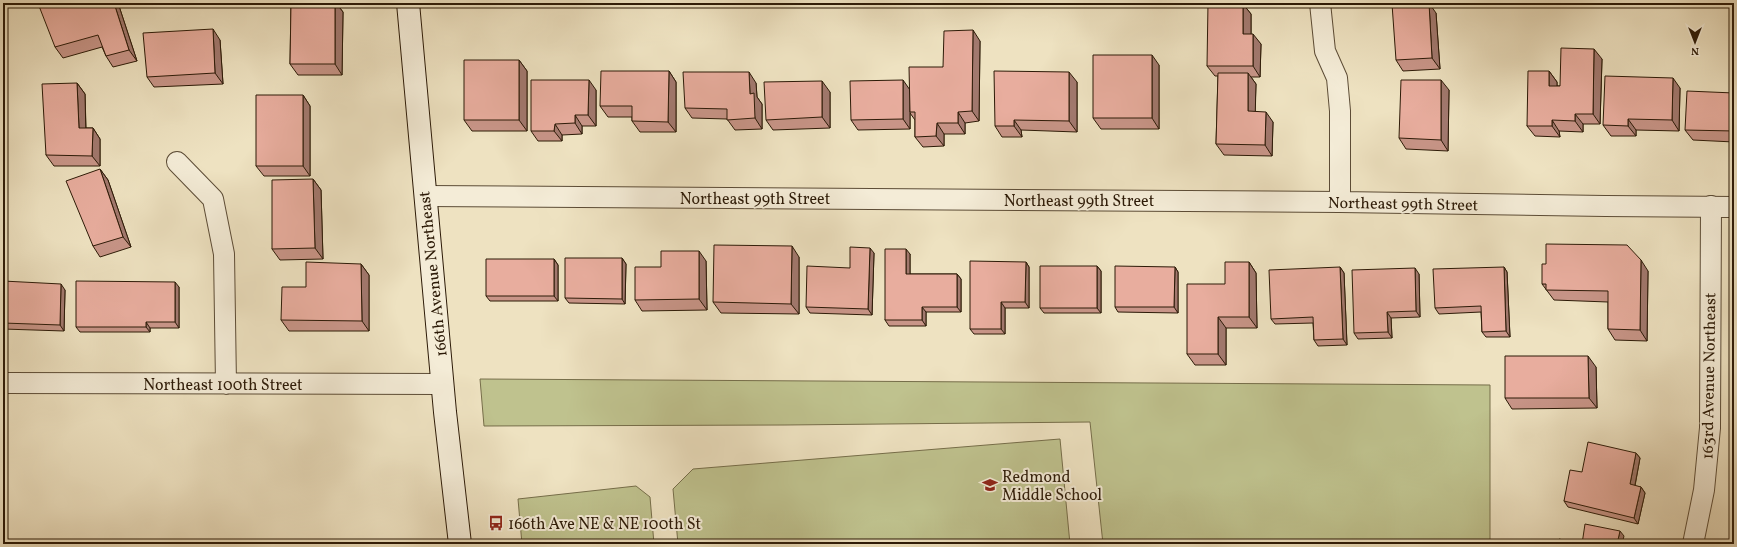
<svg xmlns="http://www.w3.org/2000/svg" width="1737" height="547" font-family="Vollkorn,serif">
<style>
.green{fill:#bfc28e;stroke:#766e4a}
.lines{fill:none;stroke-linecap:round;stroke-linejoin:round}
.street-casing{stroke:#5c4c36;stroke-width:22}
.secondary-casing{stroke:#2c1a07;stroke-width:24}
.street{stroke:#f4ecd7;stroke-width:20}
.secondary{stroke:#f4ecd7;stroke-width:22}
.wall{fill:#c89588;stroke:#2c1a07}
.shaded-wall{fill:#a2796f;stroke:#2c1a07}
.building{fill:#e8ad9e;stroke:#2c1a07}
.labels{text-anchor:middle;stroke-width:4;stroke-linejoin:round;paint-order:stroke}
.street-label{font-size:16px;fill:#2c1a07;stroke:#f4ecd7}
.poi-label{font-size:16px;fill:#2c1a07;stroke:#f4ecd7;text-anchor:start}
</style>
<rect width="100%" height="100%" fill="#eee2c1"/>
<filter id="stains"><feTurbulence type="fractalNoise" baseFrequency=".005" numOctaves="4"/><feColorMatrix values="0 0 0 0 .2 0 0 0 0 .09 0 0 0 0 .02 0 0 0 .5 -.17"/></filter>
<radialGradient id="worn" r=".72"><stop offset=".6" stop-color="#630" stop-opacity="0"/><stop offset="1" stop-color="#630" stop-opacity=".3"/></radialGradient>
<path class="green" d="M480,379l1010,6v159h-169l-4,-2 -23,2h-191l-13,-122 -305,3 -301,1z
M1060,439l10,105h-392l-5,-55 20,-20z
M636,486l14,11 4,47h-132l-4,-45z"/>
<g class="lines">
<g class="street-casing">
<path id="street" d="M1320,3l5,48 12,27 3,33v91
M177,162l36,37 11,55 2,130
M425,196l915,6 265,4 129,1
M3,383l440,1
M1693,544l11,-54 6,-62 1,-222"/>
</g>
<g class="secondary-casing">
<path id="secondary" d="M408,3l37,409 15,132"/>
</g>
<use href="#street" class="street"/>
<use href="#secondary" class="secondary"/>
</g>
<path class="wall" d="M118,3l19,58 -24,6 -7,-11 -4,-9 -39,11 -8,-11z
M291,3h45l7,9 -1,63h-44l-8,-11z
M1243,4l8,10v20l10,10 -1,33h-9l5,7 -1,27 18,11 -1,34 -48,-1 -8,-11 2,-68h-3l-8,-10z
M1436,13l4,56 -37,2 -7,-11z
M220,40l3,44 -69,3 -7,-10z
M980,41l-1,80 -14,2v11h-21v12l-21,1 -8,-10v-17l-5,-7v16l-52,1 -7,-10 58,-31 34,-22z
M1602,59l-2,65h-17v8l-24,-1 1,6 -25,-1 -8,-10 22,-55 8,11v4h3z
M519,60l8,11v60h-55l-8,-11z
M1159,65v64h-58l-8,-11z
M669,71l7,11v50h-36l-8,-11v-4h-24l-8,-11z
M1077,82v50l-56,-2 1,7h-20l-7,-11z
M77,83l8,11 1,34h7l7,11v27h-46l-8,-11z
M756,83l1,14 5,7v25l-27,1 -8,-11 -35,-1 -7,-10z
M1680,88l-1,43 -43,-1v6h-25l-8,-11z
M596,90v36h-14v8l-20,1v6h-24l-7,-10z
M1449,90l-1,61 -42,-2 -7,-11z
M830,92v36l-57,2 -7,-10z
M1734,93v49l-41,-2 -8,-10z
M303,95l7,11v70h-46l-8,-10z
M100,169l8,11 23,67 -31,10 -7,-11z
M313,179l8,11 2,69 -43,1 -8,-11z
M874,253l-2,62 -62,-2 -4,-6 44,-39z
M910,254v20h47l4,5v33h-35v14h-37l-4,-6z
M799,257v57l-78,-1 -8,-11z
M622,258l4,6 -1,40 -56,-1 -4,-5z
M554,259l4,6v36h-68l-4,-5z
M706,261l1,49 -65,1 -7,-11 26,-33z
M1026,262l3,5v41h-24v26h-31l-4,-5z
M1249,262l7,11 1,55h-31v37h-31l-8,-11 38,-70z
M361,264l8,11v56h-80l-8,-11 25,-33z
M1097,266l4,5v42h-57l-4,-5z
M1175,267l3,5v41l-60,-1 -3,-5z
M1340,267l4,6 3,72 -29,1 -4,-6 -1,-17 -38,1 -4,-5z
M1504,267l3,5 3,65h-24l-4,-5 -1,-20 -42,2 -4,-6z
M1648,271l-1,70 -32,-1 -7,-11v-27l-54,-2 -12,-16z
M1419,274l1,43 -29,1 1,20 -34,1 -4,-6z
M3,281l62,9 -1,41 -61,-2z
M179,287v41h-29v4h-70l-4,-5z
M1596,367l1,41 -85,1 -7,-11z
M1636,453l4,5 -5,28 6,1 4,6 -7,31 -70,-17 -4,-6 18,-29z"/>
<path class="shaded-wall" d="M114,3h4l19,58 -8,-11z
M335,3h1l7,9 -1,63 -7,-11z
M1429,3l7,10 4,56 -8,-11z
M1243,4l8,10v30l-8,-10z
M213,29l7,11 3,44 -8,-11z
M973,30l7,11 -1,80 -7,-10z
M1253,34l8,10 -1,33 -7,-11z
M1594,49l8,10 -2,65 -7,-10z
M1152,55l7,10v64l-7,-11z
M519,60l8,11v60l-8,-11z
M669,71l7,11v50l-8,-10z
M1549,71l8,11v14l-8,-10z
M749,72l7,11 1,14 5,7v25l-7,-11 -5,-24z
M1069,72l8,10v50l-8,-11z
M1248,73l8,11 -1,38 -7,-11z
M1673,78l7,10 -1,43 -7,-11z
M589,80l7,10v36l-8,-11z
M903,80l7,10v39l-7,-10z
M1441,80l8,10 -1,61 -7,-11z
M822,81l8,11v36l-8,-11z
M77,83l8,11 1,44 -7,-10z
M303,95l7,11v70l-7,-10z
M958,112l7,11v11l-7,-11z
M1266,112l7,10 -1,34 -7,-11z
M1575,114l8,10v8l-8,-11z
M575,115l7,11v8l-7,-11z
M1628,119l8,11v6l-8,-10z
M1014,120l7,10 1,7 -8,-11z
M1552,120l7,11 1,6 -8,-11z
M937,123l7,11v12l-8,-10z
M555,124l7,11v6l-8,-10z
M93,128l7,11v27l-8,-10z
M100,169l8,11 23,67 -8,-10z
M313,179l8,11 2,69 -8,-11z
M792,246l7,11v57l-8,-10z
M870,248l4,5 -2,62 -4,-6z
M906,249l4,5v26l-4,-6z
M699,251l7,10 1,49 -8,-11z
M622,258l4,6 -1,40 -3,-5z
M554,259l4,6v36l-4,-5z
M1641,260l7,11 -1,70 -7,-11z
M1026,262l3,5v41l-4,-6z
M1249,262l7,11 1,55 -8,-11z
M361,264l8,11v56l-7,-10z
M1097,266l4,5v42l-4,-5z
M1175,267l3,5v41l-4,-6z
M1340,267l4,6 3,72 -4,-6z
M1504,267l3,5 3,65 -4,-6z
M1415,268l4,6 1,43 -4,-6z
M957,274l4,5v33l-4,-5z
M175,282l4,5v41l-4,-6z
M61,284l4,6 -1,41 -4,-6z
M1001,302l4,6v26l-4,-5z
M922,307l4,5v14l-4,-6z
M1387,312l4,6 1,20 -4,-6z
M1218,317l8,11v37l-8,-11z
M146,322l4,6v4l-4,-5z
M1588,356l8,11 1,41 -8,-10z
M1636,453l4,5 -6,32 -4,-6z
M1641,487l4,6 -7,31 -4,-6z
M1620,531l4,5 -2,8h-5z"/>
<path class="building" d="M51,3h63l15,47 -23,6 -8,-21 -43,12 -16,-41z
M291,3h44v61h-45z
M1208,3l35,1v30h10v32h-46z
M1416,3h13l3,55 -36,2 -4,-56z
M213,29l2,44 -68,4 -4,-44z
M973,30l-1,81 -14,1v11h-21l-1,13 -21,1v-25h-5l-1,-45h34l1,-36z
M1561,48l33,1 -1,65h-18v7l-23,-1v6h-25l1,-55h21v15h11z
M1093,55h59v63h-59z
M464,60h55v60h-55z
M601,71h68l-1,51 -36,-1v-15h-32z
M994,71l75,1v49l-55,-1v6h-19z
M683,72h66l1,22 4,-1 1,25 -28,2v-11l-42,-1z
M1218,73h30v38l18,1 -1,33 -49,-1z
M1605,76l68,2 -1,42 -44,-1v7l-25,-1z
M531,80h58l-1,35h-13v8l-20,1 -1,7h-23z
M903,80v39l-52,1 -1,-39z
M1401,80h40v60l-42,-2z
M822,81v36l-56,3 -2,-38z
M77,83l2,45h14l-1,28 -46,-1 -4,-71z
M1687,91l47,2v38l-49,-1z
M256,95h47v71h-47z
M100,169l23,68 -30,9 -27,-65z
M313,179l2,69 -43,1v-69z
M1546,244l81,1 14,15 -1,70 -32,-1v-38l-62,-1v-6h-4v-20h4z
M714,245l78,1 -1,58 -78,-2z
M850,247l20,1 -2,61 -62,-2 1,-41 43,2z
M885,249h21v25h51v33h-35v13h-37z
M661,251h38v48l-64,1v-33h26z
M565,258h57v41l-57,-1z
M486,259h68v37h-68z
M970,261l56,1 -1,40h-24v27h-31z
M306,262l55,2 1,57 -81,-1 1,-33h24z
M1225,262h24v55h-31v37h-31v-70h38z
M1040,266h57v42h-57z
M1115,266l60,1 -1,40h-59z
M1340,267l3,72 -29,1 -1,-23 -42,2 -2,-49z
M1504,267l2,64 -24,1 -1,-26 -46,2 -2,-39z
M1415,268l1,43 -29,1 1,20 -34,1 -2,-63z
M3,281l58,3 -1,41 -57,-2z
M76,281l99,1v40h-29v5h-70z
M1505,356h83l1,42h-84z
M1588,442l48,11 -6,31 11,3 -7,31 -70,-17 6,-31 12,2z
M1585,524l35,7 -3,13h-59l1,-5 23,5z"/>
<defs>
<g id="school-bare" transform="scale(1.2)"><path d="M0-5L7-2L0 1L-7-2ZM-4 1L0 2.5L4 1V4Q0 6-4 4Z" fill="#8f2418" stroke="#f4ecd7" stroke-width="2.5" paint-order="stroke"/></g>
<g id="bus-bare" transform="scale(1.2)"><path d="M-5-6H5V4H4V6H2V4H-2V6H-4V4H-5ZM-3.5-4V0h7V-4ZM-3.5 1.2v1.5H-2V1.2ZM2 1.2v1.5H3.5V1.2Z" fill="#8f2418" stroke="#f4ecd7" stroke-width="2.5" paint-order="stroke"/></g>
</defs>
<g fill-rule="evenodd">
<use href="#school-bare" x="990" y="485"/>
<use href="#bus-bare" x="496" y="523"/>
</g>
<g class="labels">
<g class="street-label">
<text x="755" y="204">Northeast 99th Street</text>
<text x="1079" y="206">Northeast 99th Street</text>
<text transform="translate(1403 203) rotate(1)" y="6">Northeast 99th Street</text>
<text transform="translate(432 274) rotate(-96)" y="6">166th Avenue Northeast</text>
<text transform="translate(1708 376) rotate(-89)" y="6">163rd Avenue Northeast</text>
<text x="223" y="390">Northeast 100th Street</text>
</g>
<g class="poi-label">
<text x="1002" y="482">Redmond<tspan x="1002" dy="18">Middle School</tspan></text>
<text x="508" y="529">166th Ave NE &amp; NE 100th St</text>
</g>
</g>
<rect width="1737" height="547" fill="none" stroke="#eee2c1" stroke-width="16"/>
<rect x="4" y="4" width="1729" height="539" fill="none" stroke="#2c1a07" stroke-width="2"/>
<rect x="8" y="8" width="1721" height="531" fill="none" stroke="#2c1a07"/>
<g transform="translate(1695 42) rotate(180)" stroke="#f4ecd7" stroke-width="3" paint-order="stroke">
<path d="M0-3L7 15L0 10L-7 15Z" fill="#2c1a07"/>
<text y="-6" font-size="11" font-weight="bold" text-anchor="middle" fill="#2c1a07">N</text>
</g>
<rect width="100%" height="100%" filter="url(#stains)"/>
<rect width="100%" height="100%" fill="url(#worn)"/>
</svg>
